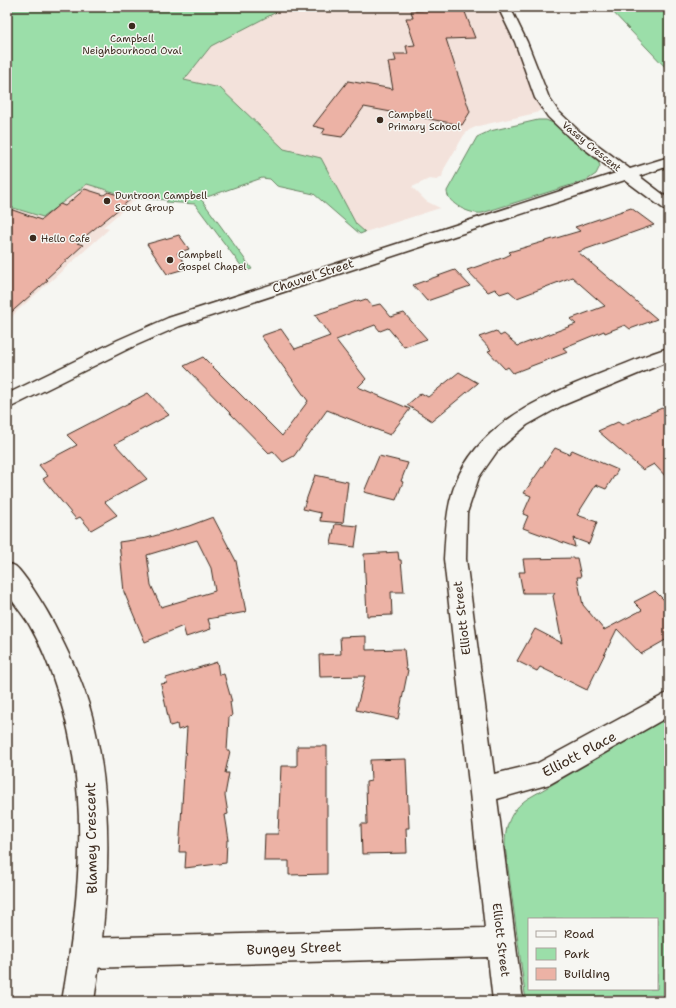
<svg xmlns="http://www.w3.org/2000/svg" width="676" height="1008" font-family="'Shantell Sans',sans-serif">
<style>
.built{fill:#f3e2db}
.green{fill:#9bdea9;stroke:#6b8464;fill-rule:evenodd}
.building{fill:#ecb2a5;stroke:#3b2a1e;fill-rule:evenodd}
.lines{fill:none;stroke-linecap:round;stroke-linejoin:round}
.minor-casing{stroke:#3b2a1e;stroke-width:3}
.tertiary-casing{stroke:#3b2a1e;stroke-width:3}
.minor{fill:#f6f6f2;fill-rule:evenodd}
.tertiary{fill:#f6f6f2;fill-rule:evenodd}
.poi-dot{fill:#3b2a1e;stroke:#f6f6f2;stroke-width:1.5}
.labels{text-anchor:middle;stroke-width:3;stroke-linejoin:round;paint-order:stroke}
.far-poi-label{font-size:10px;fill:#3b2a1e;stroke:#f6f6f2;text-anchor:start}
.far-street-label{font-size:10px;fill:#3b2a1e;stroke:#f6f6f2}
.street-label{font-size:12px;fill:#3b2a1e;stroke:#f6f6f2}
.near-street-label{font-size:14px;fill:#3b2a1e;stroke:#f6f6f2}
</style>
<rect width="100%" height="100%" fill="#f6f6f2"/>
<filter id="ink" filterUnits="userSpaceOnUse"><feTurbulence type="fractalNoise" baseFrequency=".025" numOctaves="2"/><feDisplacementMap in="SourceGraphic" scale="8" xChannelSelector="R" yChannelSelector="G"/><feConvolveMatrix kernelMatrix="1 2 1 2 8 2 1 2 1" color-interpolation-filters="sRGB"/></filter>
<g filter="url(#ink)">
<path class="built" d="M286,7h212l44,102 -6,4 -58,13 -9,4 -5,5 -20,34 -2,8 -5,3 -8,-1 -17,8 14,14 14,7 -75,24 -9,-8 -35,-66 -37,-9 -64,-61 -36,-8 27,-34z
M87,184l50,14 -34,29 6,2 -93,83 -9,11v-117l36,11z"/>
<path class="green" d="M7,7h279l-75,39 -27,34 36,8 64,61 37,9 35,66 9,8 -5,2 -46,-40 -37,-8 -7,-7 -8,-1 -61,21 51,70 -7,2 -50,-67 -29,-2 2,-2 -35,-2 -46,-14 -44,33 -36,-11z
M608,7h61v64z
M538,120h8l7,3 44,35 3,8 -4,8 -9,6 -105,33c-11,2 -35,-9 -35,-22l30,-54 13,-6z
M669,717v284h-143l-21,-155c0,-20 5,-35 22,-47zM529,919h128v70h-128z"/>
<path class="building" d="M422,7h41l12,31 -29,1 24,73 -8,13 -98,-18 -22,30 -20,-3 3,-5 -12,-3 35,-45 45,8 -5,-27 8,-1 -2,-7h14l-2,-8 9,-1 -9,-27h7l-2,-7 12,-1z
M85,189l19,6 4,-3 23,7 -54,44 6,2 -37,34 2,1 -41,36v-108l34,12 19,-16 5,2z
M631,208l23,17 -76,27 79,67 -27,10 -5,-4 -20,8 -1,-2 -41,17 5,4 -55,21 -5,-6 -3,2 -17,-18 3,-1 -12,-13 17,-6 4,5 4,-2 14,12 58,-22 -6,-5 35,-13 -33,-29 -55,21 -8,-7 -9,3 -5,-5 -7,3 -21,-22 38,-13 6,-3 -2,-2 71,-21 -5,-4z
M179,235l10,14 -12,4 11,15 -21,6 -20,-30z
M455,270l15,16 -43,15 -14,-16z
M366,299l6,7 8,-2 11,13 13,-4 23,26 -23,8 -16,-19 -8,3 -5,-6 -39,15 30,39 -8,8 52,22 -20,26 -63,-25 -33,46 -11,6 -10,-11 -4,2 -85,-87 19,-9 79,79 26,-35 -47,-65 20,-7 14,20 35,-13 -15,-21 44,-15 1,1z
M459,372l19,11 -46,38 -25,-16 14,-12 7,4z
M148,393l21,22 -54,29 32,35 -42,23 12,13 -26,15 -11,-13 -4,2 -33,-40 5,-3 -9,-11 38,-20 -10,-10z
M662,408l7,6v66l-15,-16 -11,6 -45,-39 20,-9 4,3z
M555,448l14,6 3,-4 46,20 -12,19 -10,-4 -19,30 20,7 -8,22 -16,-6 2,9 -52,-19 5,-12 -5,-2 8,-18 -7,-3z
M379,456l29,7 -7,18 2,1 -7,18 -32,-8z
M315,475l33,7 -5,41 -23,-2 1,-8 -18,-4z
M213,517l23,44 10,51 -38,7 3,10 -25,8 -3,-11 -38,16 -21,-50 -5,-50 28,-4 42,-12zM197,540l14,28 4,23 -54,16 -10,-22 -4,-30z
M335,524l23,2 -3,21 -24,-3z
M398,552l1,8h2l3,32h-13l1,23 -25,1 -3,-62z
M577,558l4,19h-4l6,28 21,25 38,-20 -8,-8 21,-11 14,14v33l-28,16 -24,-25 -30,61 -47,-23 -3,4 -20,-10 18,-32 27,14 -9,-47 2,-3h-32l-4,-21h6l-2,-13z
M366,636v14l38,-1 2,20 2,1 -10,49 -42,-9 9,-34 -45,1 -1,-22 22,-1 -1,-17z
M217,662l2,13 5,-1 8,28h-2l2,14 -3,1 -2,34h3l-5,22h4l-4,22 3,19 -3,1 4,25h-2l-1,23 -41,5 1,-16h-7l8,-125 -9,3 -1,-6 -7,2 -9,-42 6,-1 -1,-5z
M297,746h30v128l-38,1v-14h-25l1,-27h13l3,-68h16z
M406,759l3,69h-3l1,25 -45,1 -1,-30h6l-1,-42 5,-1 -1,-21z"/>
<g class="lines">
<g class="minor-casing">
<path id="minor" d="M498,7h12l17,35 22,56 9,13 21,20 51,38 39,-12v9l-30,10 30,23v12l-5,-2 -39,-29 -445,146 -50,22 -123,61v-15l111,-54 50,-22 448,-145 -47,-36 -21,-20 -13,-19 -20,-56z
M669,348v13l-108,45 -34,19 -29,25 -19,27 -12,36 -1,46 28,215 42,-10 133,-72v24l-119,68 -53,15 26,202h-30l-5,-44 -402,11 -10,-5 -5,-10 5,-10 10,-5 399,-10 -41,-369c2,-30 2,-58 16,-86 29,-57 96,-82 152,-104 19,-7 38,-16 57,-21z"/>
</g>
<g class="tertiary-casing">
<path id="tertiary" d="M7,563c2,1 6,2 8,3 10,8 33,46 39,58 15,30 30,60 38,92 24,94 16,190 2,285h-32c18,-102 29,-208 -4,-308 -7,-23 -16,-46 -28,-67 -4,-8 -21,-28 -23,-35 -2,-8 0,-19 0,-28z"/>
</g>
<use href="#minor" class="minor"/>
<use href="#tertiary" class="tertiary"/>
</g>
</g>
<g class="poi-dot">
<circle cx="132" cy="26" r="4"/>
<circle cx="380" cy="120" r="4"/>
<circle cx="107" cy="201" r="4"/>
<circle cx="33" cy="238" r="4"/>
<circle cx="170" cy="260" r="4"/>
</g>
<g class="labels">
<g class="far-poi-label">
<text x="132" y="42" text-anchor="middle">Campbell<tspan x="132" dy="12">Neighbourhood Oval</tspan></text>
<text x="388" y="118">Campbell<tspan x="388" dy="12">Primary School</tspan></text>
<text x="115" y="199">Duntroon Campbell<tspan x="115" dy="12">Scout Group</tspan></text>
<text x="41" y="242">Hello Cafe</text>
<text x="178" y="258">Campbell<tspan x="178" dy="12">Gospel Chapel</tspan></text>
</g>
<g class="far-street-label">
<text transform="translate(592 146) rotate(39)" y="4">Vasey Crescent</text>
</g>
<g class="street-label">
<text transform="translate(313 276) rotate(-18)" y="4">Chauvel Street</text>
<text transform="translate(462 618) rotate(-97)" y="4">Elliott Street</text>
<text transform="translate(501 940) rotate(83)" y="4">Elliott Street</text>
</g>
<g class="near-street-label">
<text transform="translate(579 754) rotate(-28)" y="5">Elliott Place</text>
<text transform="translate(91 838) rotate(-91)" y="5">Blamey Crescent</text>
<text transform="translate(294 948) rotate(-2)" y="5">Bungey Street</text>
</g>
</g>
<rect width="676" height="1008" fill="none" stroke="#f6f6f2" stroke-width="24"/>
<rect x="12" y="12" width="652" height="984" fill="none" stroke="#3b2a1e" stroke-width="1.5" filter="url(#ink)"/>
<rect x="528" y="918" width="130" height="72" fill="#f6f6f2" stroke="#aba49d"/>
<rect x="536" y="931" width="20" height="6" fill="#f6f6f2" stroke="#aba49d"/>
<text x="564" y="938" font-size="12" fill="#3b2a1e">Road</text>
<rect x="536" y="948" width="20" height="12" fill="#9bdea9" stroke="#aba49d"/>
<text x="564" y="958" font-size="12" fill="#3b2a1e">Park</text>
<rect x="536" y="968" width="20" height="12" fill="#ecb2a5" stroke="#aba49d"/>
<text x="564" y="978" font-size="12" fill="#3b2a1e">Building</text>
</svg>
